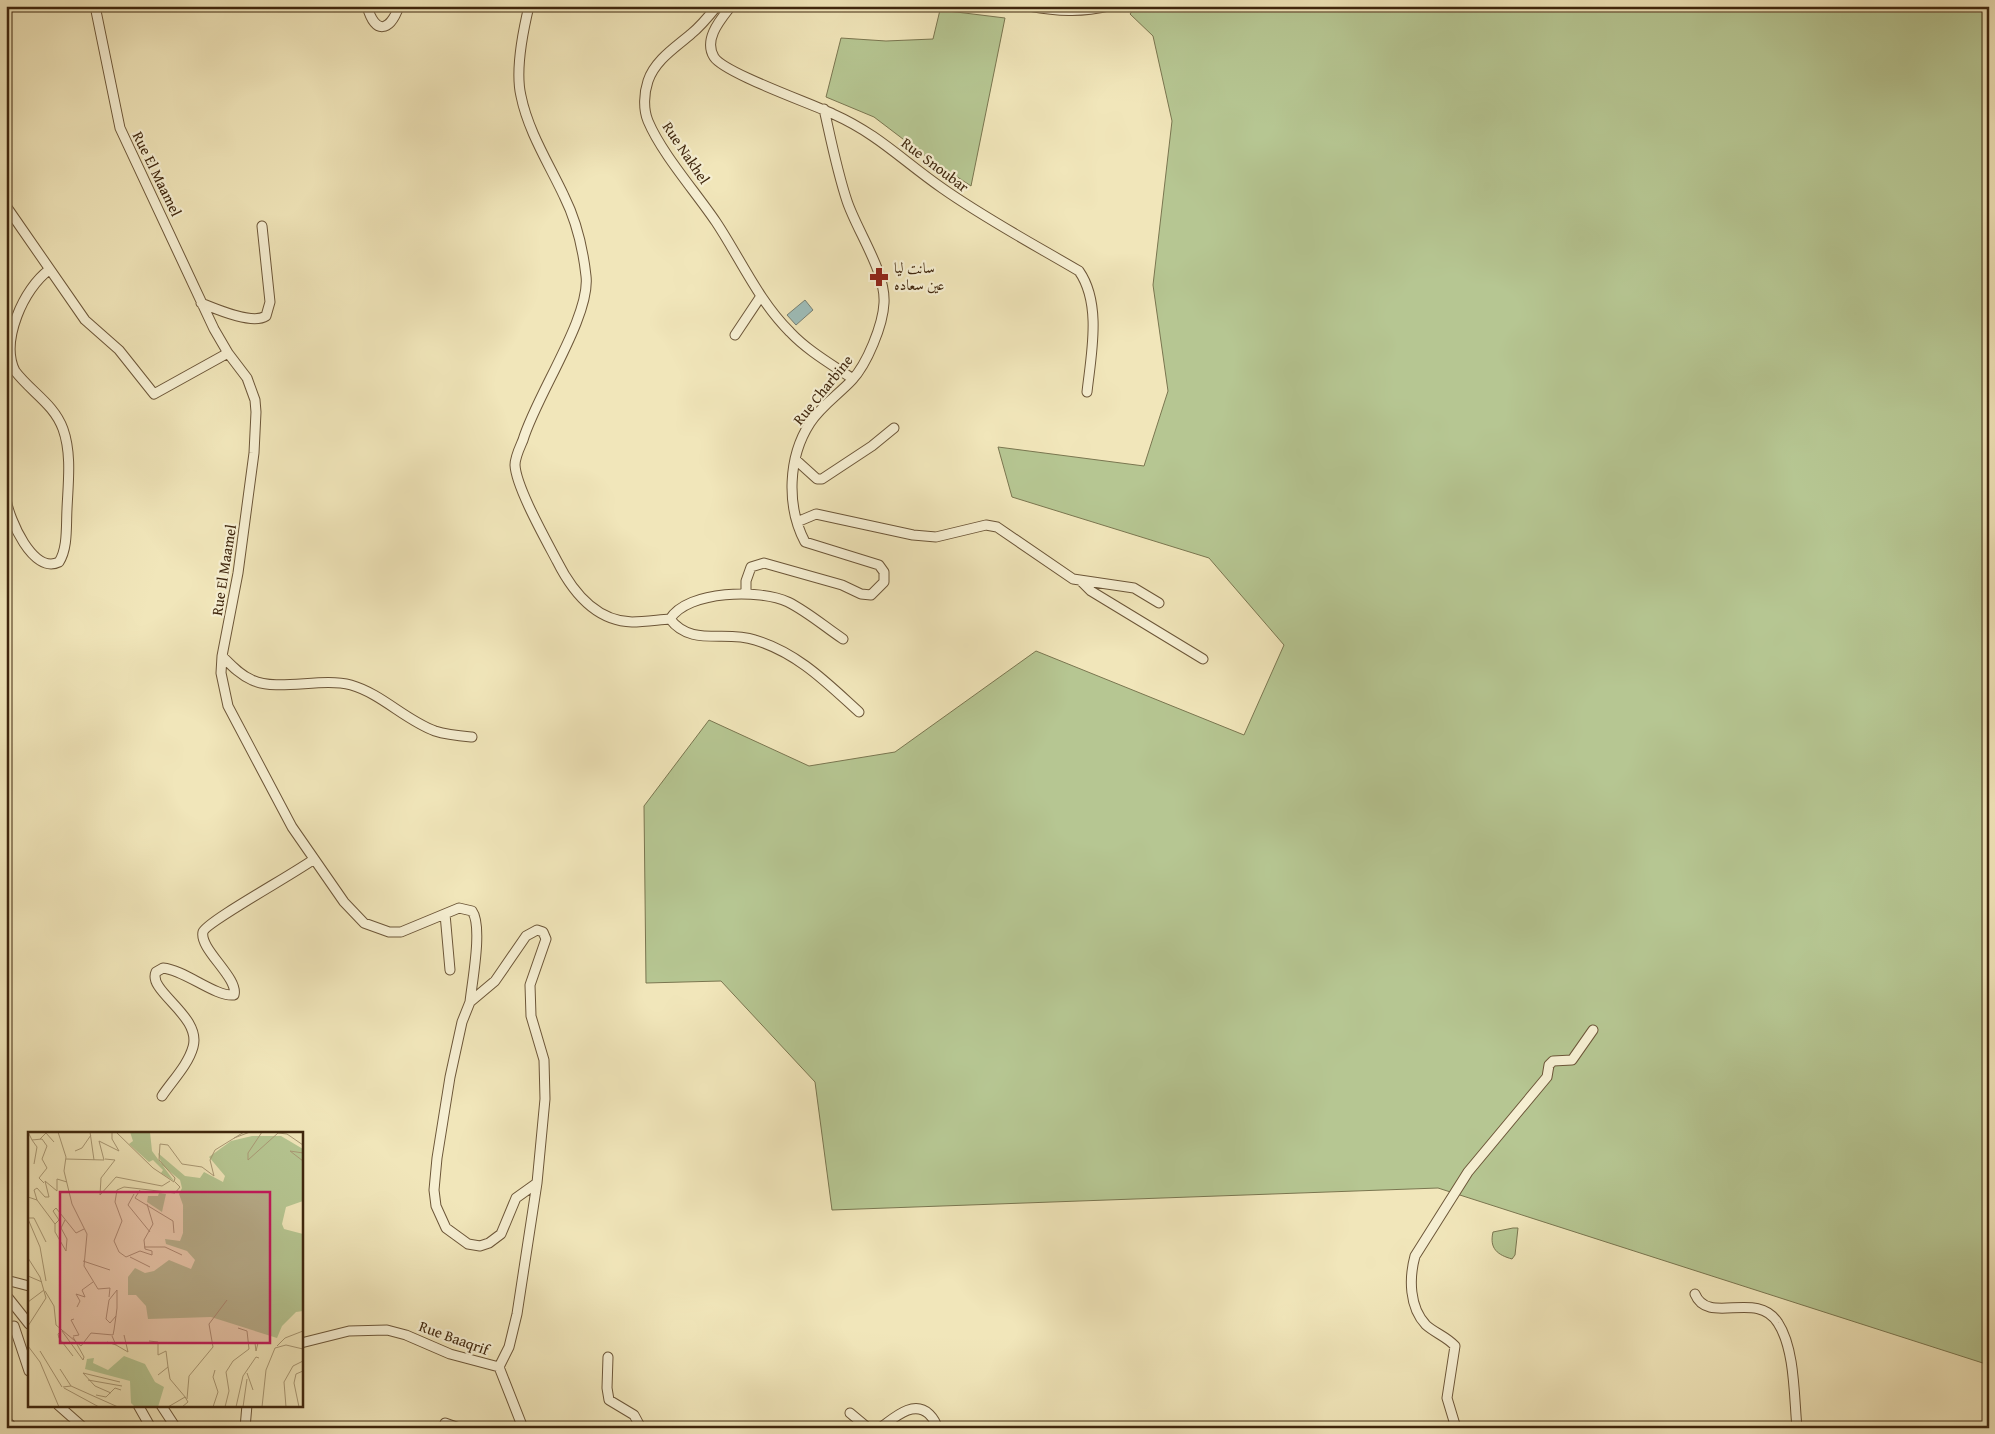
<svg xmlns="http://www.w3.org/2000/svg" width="1995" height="1434" font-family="'Gentium Book Plus',Amiri,serif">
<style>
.green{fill:#b6c692;stroke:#7a7650}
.water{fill:#9ebdb9;stroke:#788174}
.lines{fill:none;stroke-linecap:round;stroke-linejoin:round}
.minor-casing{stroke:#6c5638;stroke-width:11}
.minor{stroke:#f6efd2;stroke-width:9}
.labels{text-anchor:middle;stroke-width:4.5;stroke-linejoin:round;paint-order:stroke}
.street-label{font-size:15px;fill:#3f260d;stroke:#f6efd2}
.poi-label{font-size:15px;fill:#3f260d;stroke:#f6efd2;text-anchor:start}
.inset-road{fill:none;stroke:#aa9975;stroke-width:1}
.view{fill:#c2185b;fill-opacity:0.15;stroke:#c2185b;stroke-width:2.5}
.inset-edge{fill:none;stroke:#3f260d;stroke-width:2.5}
</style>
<rect width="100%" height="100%" fill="#f1e6ba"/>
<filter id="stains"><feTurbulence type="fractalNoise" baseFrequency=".004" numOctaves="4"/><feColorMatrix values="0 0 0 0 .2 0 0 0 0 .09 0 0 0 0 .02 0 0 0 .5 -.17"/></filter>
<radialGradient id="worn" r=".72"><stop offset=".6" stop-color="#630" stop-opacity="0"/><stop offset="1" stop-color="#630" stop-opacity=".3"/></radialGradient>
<path class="green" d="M1136,6h853v1359l-551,-177 -606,22 -17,-128 -94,-101 -75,2 -2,-177 65,-86 100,46 86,-14 141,-101 208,84 40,-90 -75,-87 -197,-61 -14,-50 146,19 24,-75 -15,-106 19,-164 -19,-85 -23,-22z
M940,10l65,8 -34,168 -47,-31 -50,-38 -48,-20 15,-59 45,3 47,-2z
M1513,1228h5l-3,27 -3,4c-14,-4 -23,-10 -19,-27z"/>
<path class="water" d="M805,300l8,10 -17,15 -9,-10z"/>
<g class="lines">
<g class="minor-casing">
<path id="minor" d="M95,6l25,122 94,201 14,24 19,25 8,22 1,12 -2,41 -16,120 -16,83 -1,17 7,33 64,121 52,75 20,21 25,9h12l58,-24 13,3c11,15 0,71 -2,91
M367,6c8,29 23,26 32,0
M529,6c-6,25 -14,65 -8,90 7,35 28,68 43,100 12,24 19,53 22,80 5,40 -50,120 -63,164 -3,7 -8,17 -8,25 1,22 31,75 42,96 15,30 38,60 75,61 12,0 25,-2 38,-3 18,-29 90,-30 118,-17 20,10 37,25 55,37
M717,6c-8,10 -16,20 -26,28 -15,13 -36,26 -43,47 -4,12 -5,28 0,40 14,33 47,70 68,101 24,36 42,78 74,110 18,19 41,32 63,47
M731,6c-10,13 -28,33 -17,51 10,16 96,46 119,57 45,20 70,47 109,74 44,31 91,56 137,83 23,33 12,84 8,121
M1029,6c28,5 52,7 80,0
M6,206l79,114 34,30 35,44 74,-41
M201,303c15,6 51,22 65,13l4,-14 -8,-76
M735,335l26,-39
M796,460l21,19h5l50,-33 22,-18
M6,499c3,20 27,76 53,63 9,-14 7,-36 8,-53 1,-25 5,-55 -4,-80 -9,-25 -32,-37 -48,-58 -15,-30 9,-83 34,-101
M797,522l19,-8 97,21 23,2 50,-12 11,2 76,52 61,9 25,15
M1082,582l9,9 112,68
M746,594v-13l5,-14 13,-4 78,22 19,9 10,1 13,-13v-10l-5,-7 -74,-23c-19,-36 -17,-85 5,-119 11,-17 29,-29 42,-43 15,-16 31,-55 32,-77 2,-31 -27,-72 -37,-102 -10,-30 -16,-61 -23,-92
M670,619c21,28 55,11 85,21 43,13 72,43 104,72
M222,656c9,9 18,19 30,24 26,12 69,-3 99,5 31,9 54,35 84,46 12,4 25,5 37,6
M445,914l5,56
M162,1096c10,-15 26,-31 31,-49 9,-31 -46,-56 -37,-75l7,-4c22,2 52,29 71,27 5,-17 -35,-46 -31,-63 3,-10 96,-61 111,-73
M6,1280l23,6
M1695,1294c13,32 62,-5 83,29 17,26 16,74 19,105
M6,1295l23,29
M14,1326l15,45
M301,1343l48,-12 38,-1 19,5 44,19 49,13 10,-20 8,-33 20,-131 8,-84 -1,-39 -13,-44 -1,-31 16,-46 -3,-7 -6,-2 -11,6 -31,45 -25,21 -8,20 -12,55 -13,81 -3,32 2,16 10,22 22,16 12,2 9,-3 12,-9 15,-36 21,-15
M608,1357l-1,31 2,12 25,15 7,13
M499,1367l24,61
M58,1405l26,23
M138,1405l13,23
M161,1405l15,23
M850,1413l18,15
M6,1420l7,8
M445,1423l14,5
M245,1428l2,-23
M880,1428c13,-9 33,-29 49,-14 4,4 7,8 8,14
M1456,1428l-9,-30 8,-52c-8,-9 -20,-13 -29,-21 -17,-18 -17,-47 -11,-69l53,-84 79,-95 2,-12 4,-4 19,-1 21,-30"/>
</g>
<use href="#minor" class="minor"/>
</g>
<defs>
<g id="pharmacy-bare" transform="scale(1.5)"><path d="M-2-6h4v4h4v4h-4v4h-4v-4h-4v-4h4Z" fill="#8f2418" stroke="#f6efd2" stroke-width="2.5" paint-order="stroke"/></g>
</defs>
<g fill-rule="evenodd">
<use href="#pharmacy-bare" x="879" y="277"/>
</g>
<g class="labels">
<g class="street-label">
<text transform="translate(686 153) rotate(56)" y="5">Rue Nakhel</text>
<text transform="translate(935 165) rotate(37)" y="5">Rue Snoubar</text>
<text transform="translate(157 174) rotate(64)" y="5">Rue El Maamel</text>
<text transform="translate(823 390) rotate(-51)" y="5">Rue Charbine</text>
<text transform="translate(224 570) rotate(-81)" y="5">Rue El Maamel</text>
<text transform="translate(454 1338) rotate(20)" y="5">Rue Baaqrif</text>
</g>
<g class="poi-label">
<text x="894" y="273">سانت ليا<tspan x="894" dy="17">عين سعاده</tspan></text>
</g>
</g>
<g transform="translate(28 1132)">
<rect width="275" height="275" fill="#f1e6ba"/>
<path d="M102,0h20l2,19 22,30 -13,-8 2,-3 -10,-10 -4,2 -20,-18 4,-3zM224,4h29l22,13v52l-17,6 -4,17 2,5 19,5v77l-7,1 -14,14 -5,12 -66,-21 -63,2 -2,-13 -10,-11h-8v-18l7,-9 10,5 9,-2 15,-11 22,9 4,-9 -8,-9 -21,-7 -1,-5 15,2 3,-8v-28l-4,-11 3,-6 -2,-8 -18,-15 -4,-12 27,23 15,2 4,-6 19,10 2,-6 -16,-19 22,-16zM131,61l7,1 -4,18 -15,-10 1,-6h10zM96,224l21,8 10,18 9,5 -6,20h-23l-4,-4 -1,-22 -45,-12 2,-10 7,-1 -1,5 15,7z" fill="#b6c692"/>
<path class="inset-road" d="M0,0l4,8 10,-1 5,7 -5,13 5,9 -8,10 5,5M30,0l8,25 -2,14 8,33 15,30 -3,32 14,23 12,-1 -1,9M62,0l4,28M88,0l37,36 21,14 1,-4 -16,-18 1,-16 8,1 14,19 20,3 12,9 -4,-16 5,-10 29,-18M234,0l-14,21v7l30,-27 9,1 16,11M206,6l16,-6M12,7l6,-6 8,9M4,8l5,7 -3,17M47,19l7,-3 9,-13M275,21l-13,-2 13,10M38,27l38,1 -5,-19 20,10 -7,-12v-7M77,27l10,1 -14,18 -1,17 16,-18 46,9 8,-5M112,58l-5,8 38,23 1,12M106,62l-6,11 22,27M0,65l9,3 -3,-10 3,-2 8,9h4l-4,-16 12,10v-12l10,3M9,68l18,24v8l11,19 1,-12 -6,-11 4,-8M0,86h6l12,24M0,87l12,28 6,34M27,92l4,-4 -6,-9 3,-3 20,25 8,-4M116,108l1,9 7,2v4l-12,-4 -14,6 -7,-5 -5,-11 8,-20 -7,-19 2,-12 7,-3 51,6 5,-6 -5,-5M116,108l9,-16 -6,-20M116,115h21l17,8M102,125l20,10M0,126l12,19 6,21 -18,28M55,129l27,9M0,144l14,6M17,159l9,15 2,19 25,21 10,-13 22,2 1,-5 2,-14 1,-8v-18l-8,10 -3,19 4,4 6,-7M0,170l16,-12M49,175l3,-6 -4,-7 9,3 -3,-7 11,-8M33,199l-3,3 1,4 14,18M34,199l21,29 1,-3 -11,-20M45,204l6,-1 -8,-15 3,-1M121,209l9,1v13l8,-4 2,16M79,210l9,3 -4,-9M221,211h6l1,8 2,-8M88,213l12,7 -4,-17M0,214l12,16 19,45M249,214l8,-8 18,-7M12,219l22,36M32,237l11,17M219,241l6,17M130,243l10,-8 2,12 16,19M60,248l34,6M35,255l8,-1 47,21M36,256l35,19M83,261l-16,-7 -12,-13 37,9M68,263l10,2 9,-9 6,2M159,267l2,-23 24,-29 -4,-23 18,-24M140,275l17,-10 3,5 -6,5M185,275l5,-15 -5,-15 2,-7M197,275l4,-16 -3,-19 7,-11 16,-12 -2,-18 -9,-3M208,275l7,-31 13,-19 3,1M215,275l4,-28M234,275l4,-37 9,-22 11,-3 17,4M258,275l-2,-25 9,-16 10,-5M271,275l-5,-24 2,-9 7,-3"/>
<path class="view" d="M32,60h210v151h-210z"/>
<rect width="275" height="275" class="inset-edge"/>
</g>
<rect width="1995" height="1434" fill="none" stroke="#f1e6ba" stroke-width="25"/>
<rect x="8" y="8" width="1980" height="1419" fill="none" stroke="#3f260d" stroke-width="2.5"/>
<rect x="12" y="12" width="1970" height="1409" fill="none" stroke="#3f260d"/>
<rect width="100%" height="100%" filter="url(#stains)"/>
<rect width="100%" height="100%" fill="url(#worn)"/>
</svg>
